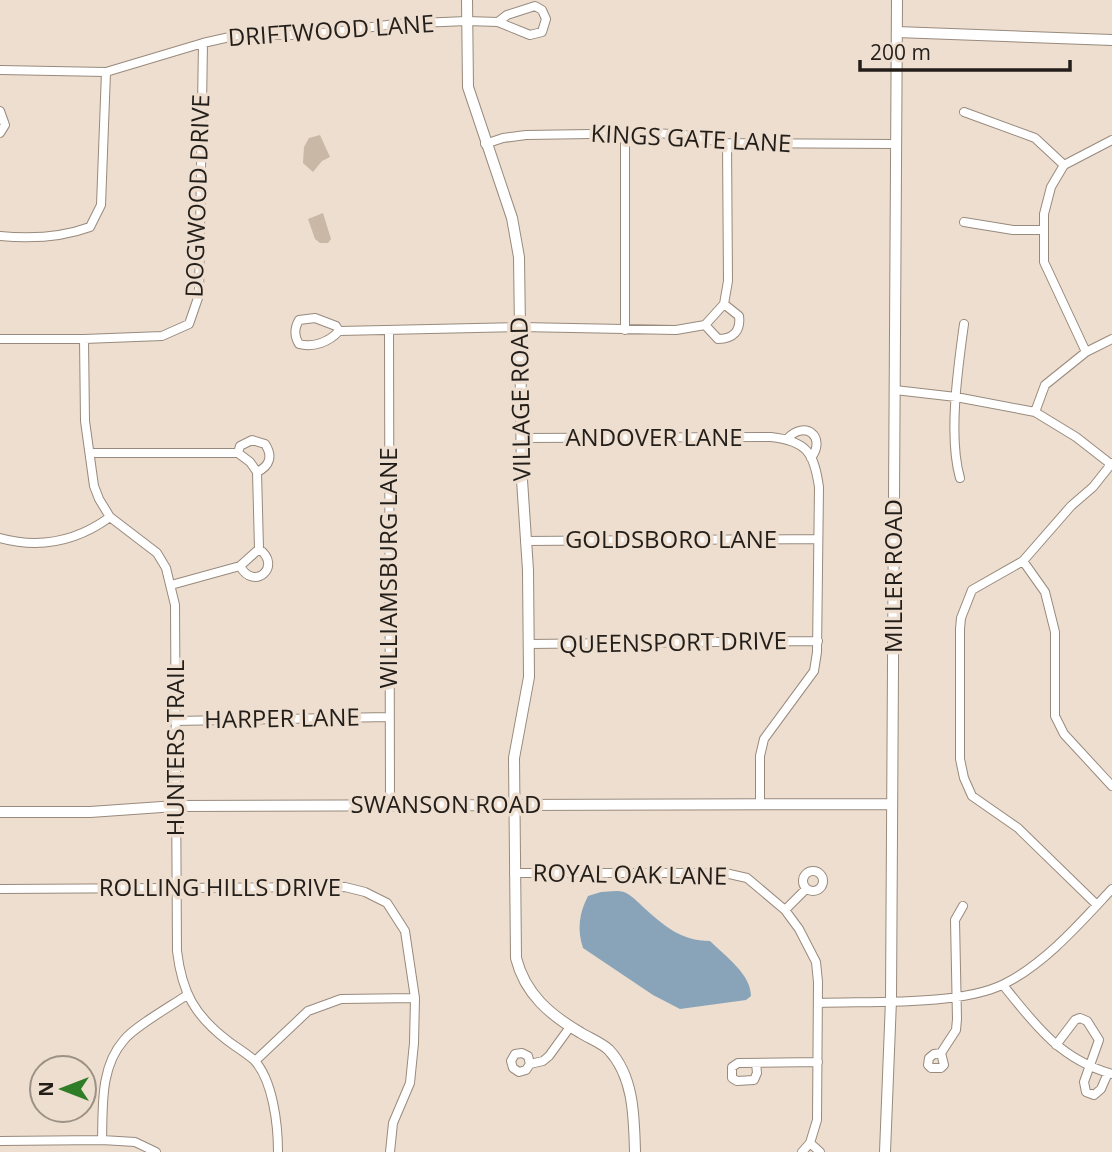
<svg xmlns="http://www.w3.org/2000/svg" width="1112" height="1152" font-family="'Open Sans',sans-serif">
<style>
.green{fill:#cab8a7}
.water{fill:#89a4b8}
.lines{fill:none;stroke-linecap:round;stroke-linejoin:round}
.minor-casing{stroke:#988a7d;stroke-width:10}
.tertiary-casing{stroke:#988a7d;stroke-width:12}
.minor{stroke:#fff;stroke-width:8}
.tertiary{stroke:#fff;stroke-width:10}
.labels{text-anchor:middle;stroke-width:7;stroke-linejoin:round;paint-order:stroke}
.street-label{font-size:24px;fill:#231e19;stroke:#eddecf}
</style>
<rect width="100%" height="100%" fill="#eddecf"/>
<path class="green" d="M320,135l10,22 -8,4 -9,11 -10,-9 1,-16 5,-9z
M323,213l8,26 -3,4h-8l-5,-4 -7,-20z"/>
<path class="water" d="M601,892c7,0 16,-2 23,0 7,3 13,9 18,14 21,19 39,35 68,35 15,15 41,33 41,55l-5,4 -66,9 -27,-14 -70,-47c-6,-18 -4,-35 5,-52z"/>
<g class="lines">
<g class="minor-casing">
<path id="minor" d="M0,70l106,2 97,-29 40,-9 47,1 44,-3 61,-8 72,-3 31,1 32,13 12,-3 4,-13 -4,-9 -7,-4 -28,9 -9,7
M0,111l5,14 -5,8
M964,112l71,26 29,27
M625,133v197
M485,144l18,-6 23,-3 130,-2 28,2 43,8 170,1
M964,222l49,8h31
M0,236c31,3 60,2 90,-9l11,-22 5,-133
M705,325l13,14c15,0 23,-8 21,-23l-15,-12
M339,331l-3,-5 -21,-8 -16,2c-5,9 -5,16 0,24 14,4 30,-2 40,-13l181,-4 156,3 29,-5 19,-21 4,-23 -1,-138
M389,332l1,472
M0,339h84l78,-3 27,-12 10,-29 4,-252
M84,339l1,82 9,65 5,13 11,18 47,36 9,15 9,37 2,346c5,41 17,64 51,90 8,6 18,12 26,19 19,20 24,65 24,92
M1086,352l-42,-90v-48l7,-27 13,-22 48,-25
M895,390l61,7 79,15 41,25 36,28
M1035,412l10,-27 41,-33 26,-13
M521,438l250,-1c36,4 43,16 48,50l-2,165 -3,19 -50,68 -4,17v49
M787,439c18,-20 40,-2 24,19
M90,453h148l12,9 7,10 2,77 -19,17 -69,19
M238,453l2,-7 12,-6 13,4c8,12 5,22 -8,28
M960,478c-12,-41 -2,-111 4,-154
M0,538c40,11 77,3 110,-21
M525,541l293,-2
M1023,561l22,31 10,40v84l9,18 48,52
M240,566c14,26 43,0 19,-17
M528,644l290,-3
M175,721l214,-4
M803 881a10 10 0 1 1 20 0a10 10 0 1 1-20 0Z
M514,873h211l22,5 38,32 14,19 17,33 2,20 -1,138 -7,23 -8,9
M0,889l345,-2 20,5 22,11 18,28 10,67 -1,45 -4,40 -17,40 -3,29
M1097,905l-79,-77 -46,-32 -8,-18 -4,-19v-130l1,-11 11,-28 51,-29 48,-55 22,-19 19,-24
M785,910l21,-21
M1003,985c32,40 57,74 109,89
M819,1003c51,-2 141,3 185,-19 42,-21 77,-62 108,-95
M1056,1045l19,-25 5,-2 7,3 12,19 -15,42 2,10 8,3 7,-6 7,-16
M941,1053l3,12 -3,3h-10l-3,-3 1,-7 5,-4 7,-1 15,-23 1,-11 -2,-99 8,-14
M255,1061l53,-50 33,-12 74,-1
M756,1063l1,10 -3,7 -17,1 -5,-3v-11l6,-4 80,-1
M530,1064l-2,-8 -6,-3 -7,1 -4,7 2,7 6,4 7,-2 4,-6 13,-3 6,-5 21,-29
M102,1140c1,-34 -2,-73 22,-100 10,-13 47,-34 63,-45
M0,1141l102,-1 33,2 21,10
M810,1143l10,9"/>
</g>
<g class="tertiary-casing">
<path id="tertiary" d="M467,0l1,87 44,131 7,39 3,223 6,90 1,107 -15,81 2,200c9,36 34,57 65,75 8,5 21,10 28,17 25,27 25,67 26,102
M897,32l215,8
M0,812h90l86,-6 716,-2
M885,1152l6,-152 6,-1000"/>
</g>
<use href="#minor" class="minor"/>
<use href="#tertiary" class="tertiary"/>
</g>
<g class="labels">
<g class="street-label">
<text transform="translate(331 31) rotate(-4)" y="8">DRIFTWOOD LANE</text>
<text transform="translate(691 139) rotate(3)" y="8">KINGS GATE LANE</text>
<text transform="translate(198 196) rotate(-88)" y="8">DOGWOOD DRIVE</text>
<text transform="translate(521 399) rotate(-91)" y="8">VILLAGE ROAD</text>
<text x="654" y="446">ANDOVER LANE</text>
<text x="671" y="548">GOLDSBORO LANE</text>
<text transform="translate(389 568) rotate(-90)" y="8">WILLIAMSBURG LANE</text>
<text transform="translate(894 576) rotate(-90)" y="8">MILLER ROAD</text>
<text transform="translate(673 643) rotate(-1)" y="8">QUEENSPORT DRIVE</text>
<text transform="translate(282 719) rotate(-1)" y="8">HARPER LANE</text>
<text transform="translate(176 748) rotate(-90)" y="8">HUNTERS TRAIL</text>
<text x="446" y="813">SWANSON ROAD</text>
<text transform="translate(630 875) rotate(1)" y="8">ROYAL OAK LANE</text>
<text x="220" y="896">ROLLING HILLS DRIVE</text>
</g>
</g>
<g transform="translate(63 1089) rotate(270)"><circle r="33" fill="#eddecf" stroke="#9c9186" stroke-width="2"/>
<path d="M0-5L12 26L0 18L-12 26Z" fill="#2f7d26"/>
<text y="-10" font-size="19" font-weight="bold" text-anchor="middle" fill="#231e19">N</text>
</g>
<path d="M860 60v10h210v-10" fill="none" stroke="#231e19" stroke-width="3.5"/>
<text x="870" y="60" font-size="21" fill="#231e19" stroke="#eddecf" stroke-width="5" paint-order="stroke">200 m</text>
</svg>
